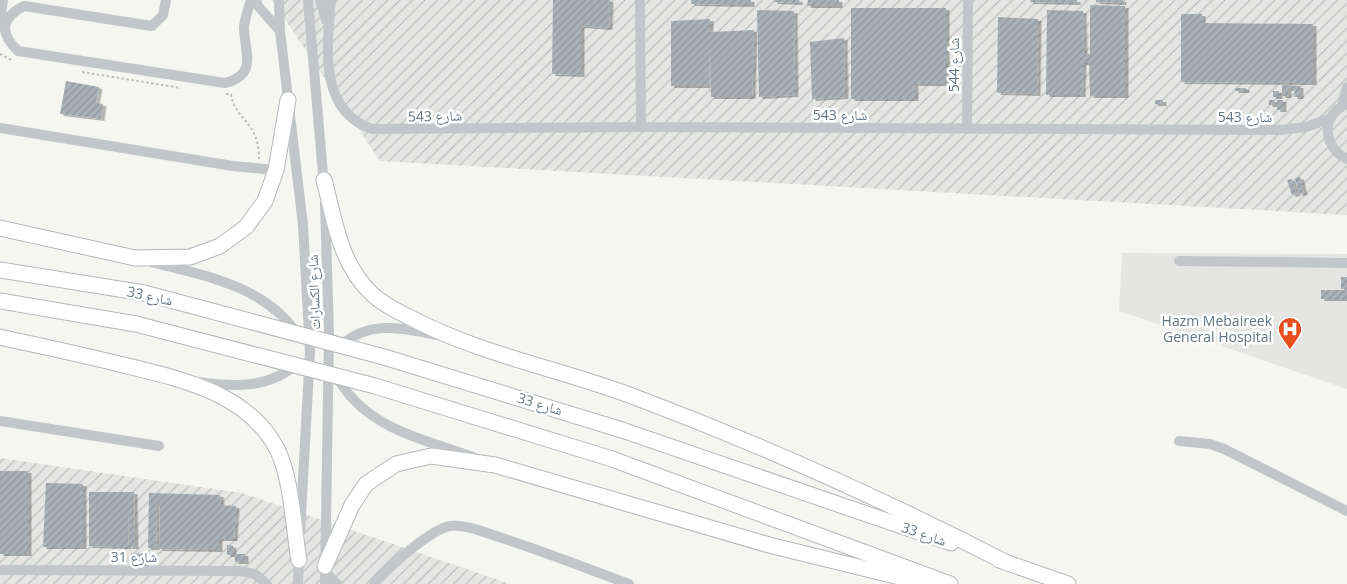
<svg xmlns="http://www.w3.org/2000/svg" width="1347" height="584" font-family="'Open Sans','Noto Naskh Arabic',sans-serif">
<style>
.built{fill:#e5e6e4}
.industrial{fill:url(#industrial-furrows)}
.building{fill:url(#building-hatch);filter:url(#shadow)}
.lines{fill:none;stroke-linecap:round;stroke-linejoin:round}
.highway-casing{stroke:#b5b8bb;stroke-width:17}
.path{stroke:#bcbec0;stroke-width:2;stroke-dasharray:2.5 2.5;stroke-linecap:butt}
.minor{stroke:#c2c6c9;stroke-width:10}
.highway{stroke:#fff;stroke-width:15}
.highway-bridge-casing{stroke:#b5b8bb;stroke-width:17;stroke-linecap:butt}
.highway-bridge{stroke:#fff;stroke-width:15}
.labels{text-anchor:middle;stroke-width:5;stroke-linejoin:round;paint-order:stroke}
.street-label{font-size:14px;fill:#637483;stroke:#fff}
.poi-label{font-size:14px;fill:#637483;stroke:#fff;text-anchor:end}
</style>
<defs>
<pattern id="industrial-furrows" width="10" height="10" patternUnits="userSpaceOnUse" patternTransform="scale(1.25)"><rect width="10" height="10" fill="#e5e6e4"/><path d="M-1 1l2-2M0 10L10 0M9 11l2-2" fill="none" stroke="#bdbfbe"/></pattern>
<pattern id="building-hatch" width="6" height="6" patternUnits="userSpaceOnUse" patternTransform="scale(1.25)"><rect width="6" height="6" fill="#aab2b8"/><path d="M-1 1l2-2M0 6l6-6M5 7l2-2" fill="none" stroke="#8e959b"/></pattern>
<filter id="shadow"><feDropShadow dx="3.5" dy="2" stdDeviation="0" flood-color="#0004"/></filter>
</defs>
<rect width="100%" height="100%" fill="#f5f5f1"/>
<path class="built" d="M1122,253l225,1v135l-228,-78z"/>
<path class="industrial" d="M272,0h1075v215l-967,-54z
M0,458l242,35 269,91h-511z"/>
<path class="building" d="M553,0h57l-1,28 -28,-2v49l-29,-1z
M691,0h60v5l-60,-1z
M774,0h25v3l-25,-1z
M808,0h31v6h-32z
M1030,0h47v3l-47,-1z
M1096,0h27v3l-27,-1z
M1090,5l35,1v90h-35l-1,-33h-6l-1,32h-36l1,-85 36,1 1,42 6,1z
M851,8h95v76h-31v15h-64z
M757,10l37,1 1,84 -36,2z
M1181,14h21v9l111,1v59l-132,-1z
M998,17l40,2 -1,75 -40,-1z
M710,19v13l44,-2 -2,67h-41l-1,-46 -1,35h-38v-65z
M844,38l1,59 -33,2 -2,-57z
M66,81l33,6 -3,16 7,1 -2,15 -41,-5z
M1282,85l18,1v11h-6l1,-8h-7v7h-6z
M1235,88h11v3h-11z
M1273,91h6v6h-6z
M1155,100h8v4h-8z
M1269,100h5v5h-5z
M1277,100h6v10h-6z
M1300,177l4,16 -5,1 -4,-16z
M1292,179l5,15 -5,1 -5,-15z
M1341,277h6v12h-6z
M1321,290h26v9h-26z
M0,471h28v83h-28z
M46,483l37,1v63h-40z
M89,492h45l1,55h-6v-33l-1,33 -39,-1z
M149,493l71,2 1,10 15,1 -2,33h-15v11l-60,-1 1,-44h-3l-1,43h-8z
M227,545l6,1v9h-6z
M131,553l13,1v10h-14z
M235,554h10v8h-10z"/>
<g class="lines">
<g class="highway-casing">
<path id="highway" d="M324,180c11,41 16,85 49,115 12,11 28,18 42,25 68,35 145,49 217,76 128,48 253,104 375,167
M0,228l135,30 55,-1 30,-11 26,-19 19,-26 11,-31 12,-70
M0,270l144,23
M0,301l136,23
M0,337c40,9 79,17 119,27 57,14 128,27 158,85 15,30 16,77 22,111
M622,430l329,113
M612,459l338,125
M999,560l69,24
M325,566l27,-61 14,-21 30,-20 35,-8 64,9 274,80 159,39"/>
</g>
<path class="path" d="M0,54l13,7
M82,72l99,16
M226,94h5c4,27 28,26 28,65"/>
<path class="minor" d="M166,0l-3,15 -11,11 -128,-20c-24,12 -24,28 -6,45l207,32c34,-9 19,-31 19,-56 1,-9 4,-18 7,-27
M256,0l2,6 22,25
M279,0l1,31 23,194 7,127 -10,181
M308,0l16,186
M320,0l6,20
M331,0c-4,46 -13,111 41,129l269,-2 639,3 26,-3 25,-9
M640,0l1,127
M2,27l-1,-14 2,-13
M1347,104c-27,10 -24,44 0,55
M1342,106l5,-19
M0,128l233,38 43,4
M967,129l1,-129
M325,203l4,131 -4,250
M1179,261l168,2
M151,262c52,13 115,24 147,73
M339,348c26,-28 63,-21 97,-13
M336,375c28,53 85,63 137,82
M198,382c36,5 71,7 100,-19
M0,421l159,25
M1179,441l31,3 14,5 123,62
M0,570l240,1 15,3 12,10
M325,572l12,12
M298,584l1,-29
M374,584c12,-15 57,-55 76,-58 17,-2 36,7 52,12 43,14 84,30 127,46"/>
<use href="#highway" class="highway"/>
<g class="highway-bridge-casing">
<path id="highway-bridge" d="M144,293l240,64 238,73
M136,324l239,62 237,73"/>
</g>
<use href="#highway-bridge" class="highway-bridge"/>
</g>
<defs>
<g id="hospital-pin" transform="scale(1.25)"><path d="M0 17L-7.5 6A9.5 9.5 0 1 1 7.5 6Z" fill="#e84e1e" stroke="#fff"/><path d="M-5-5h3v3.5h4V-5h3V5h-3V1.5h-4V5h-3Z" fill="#fff"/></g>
</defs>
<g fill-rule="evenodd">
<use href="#hospital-pin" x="1290" y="329"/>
</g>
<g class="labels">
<g class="street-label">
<text transform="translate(954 65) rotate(-90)" y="5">شارع 544</text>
<text x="840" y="120">شارع 543</text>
<text transform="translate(435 116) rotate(-1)" y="5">شارع 543</text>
<text x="1245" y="122">شارع 543</text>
<text transform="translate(314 292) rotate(-92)" y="5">شارع الكسارات</text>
<text transform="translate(150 296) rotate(12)" y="5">شارع 33</text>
<text transform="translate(540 404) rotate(17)" y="5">شارع 33</text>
<text transform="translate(924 534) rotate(19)" y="5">شارع 33</text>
<text x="134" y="562">شارع 31</text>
</g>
<g class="poi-label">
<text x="1272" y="326">Hazm Mebaireek<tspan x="1272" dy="16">General Hospital</tspan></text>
</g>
</g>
</svg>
